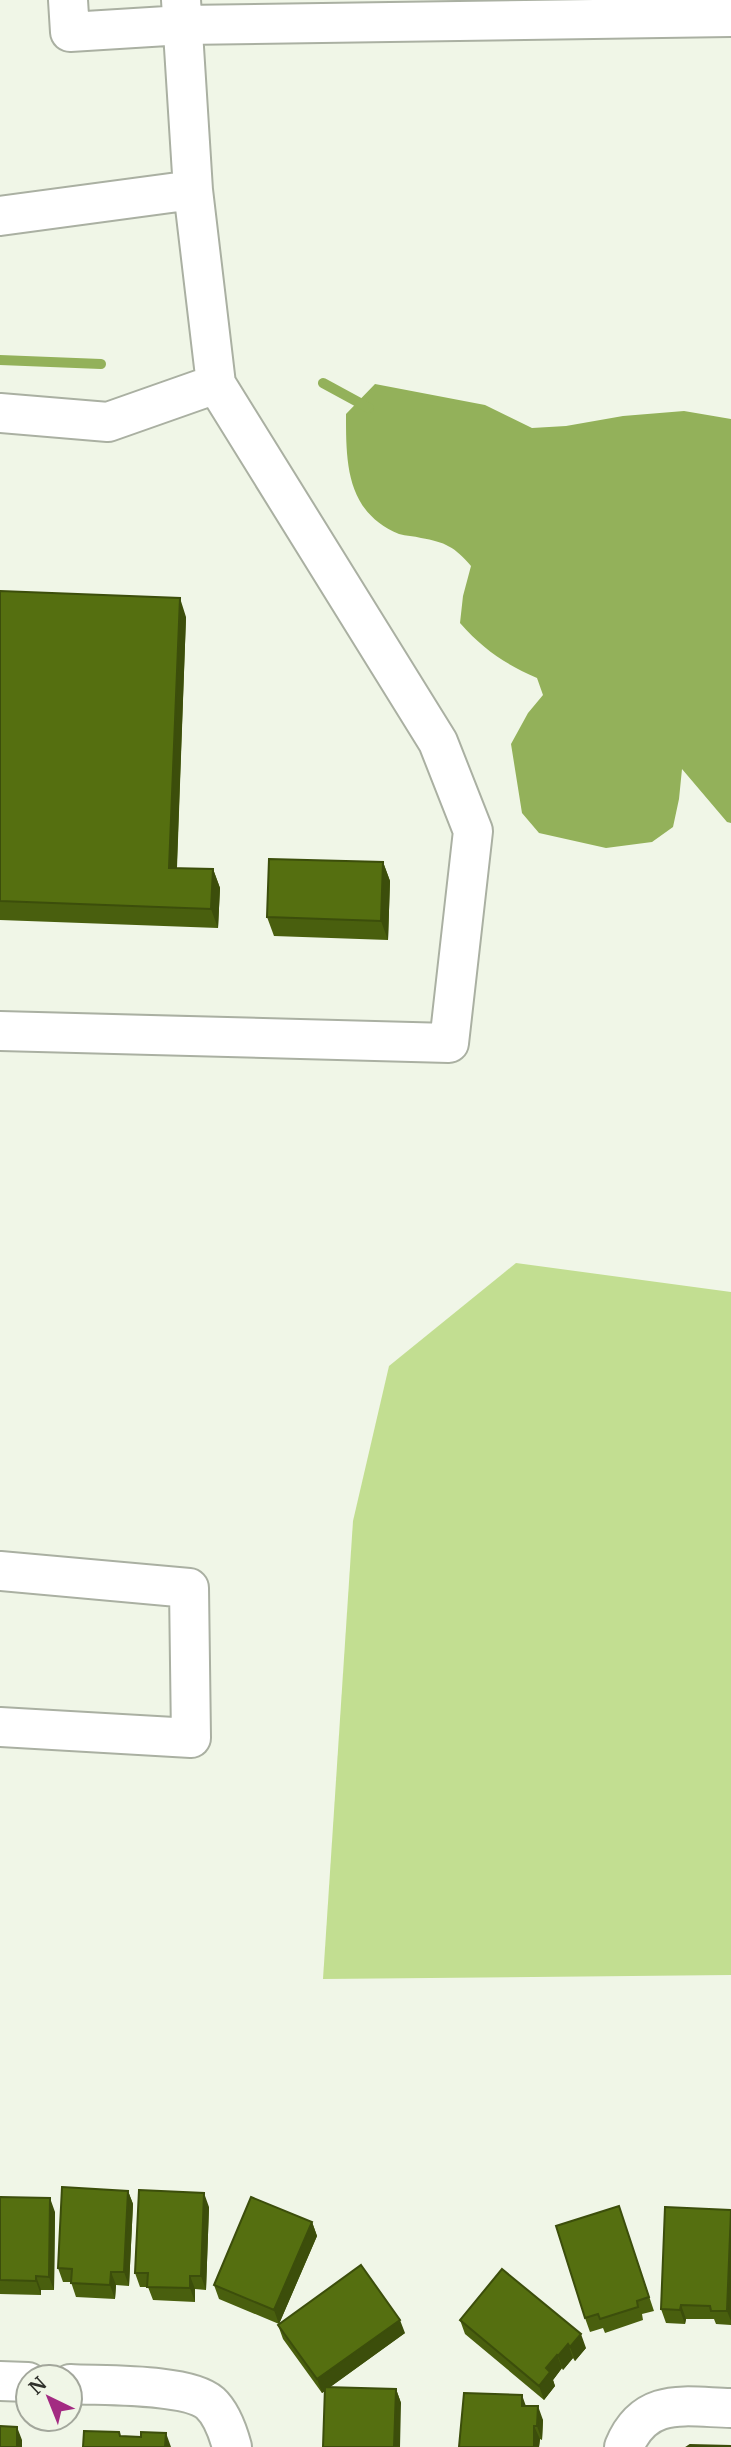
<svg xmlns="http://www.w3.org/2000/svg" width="731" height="2447" font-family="Merriweather,serif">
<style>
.green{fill:#c2de91}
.water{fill:#93b15a}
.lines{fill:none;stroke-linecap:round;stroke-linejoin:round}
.stream{stroke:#93b15a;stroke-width:10}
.minor-casing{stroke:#aab0a2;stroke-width:42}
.minor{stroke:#fff;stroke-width:38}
.wall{fill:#495f0e}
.shaded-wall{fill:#3c4e0b}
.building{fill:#556f10;stroke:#3c4e0b;stroke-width:2}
</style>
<rect width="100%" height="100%" fill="#f0f6e7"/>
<path class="green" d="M516,1263l215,29v683l-408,4 30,-458 36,-155z"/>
<path class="water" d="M375,384l110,21 47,23 34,-2 57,-10 61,-5 47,8v404l-4,-1 -45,-53 -3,30 -6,28 -21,15 -46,6 -67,-15 -17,-20 -11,-69 17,-31 15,-18 -6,-17c-32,-14 -53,-28 -77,-55l3,-27 8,-30c-16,-19 -26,-24 -50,-28 -7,-2 -15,-2 -22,-4 -53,-22 -53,-71 -53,-120z"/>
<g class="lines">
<path class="stream" d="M0,360l101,4
M323,383l46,25"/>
<g class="minor-casing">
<path id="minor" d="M68,0l2,32 113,-7 548,-8
M0,216l193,-26
M0,413l108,9 108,-38 -23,-194 -12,-190
M0,1031l449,12 24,-212 -35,-89 -222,-358
M0,1571l189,17 2,150 -191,-11
M0,2381l28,1
M70,2384c32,2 117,-1 140,19 12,11 18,29 22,44
M624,2447c21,-51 61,-40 107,-39"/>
</g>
<use href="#minor" class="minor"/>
</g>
<path class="wall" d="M0,591l186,26 -9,251 36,1 7,19 -2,40 -218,-8z
M383,862l7,19 -2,59 -114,-4 -7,-19z
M128,2191l5,13 -4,82 -13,-1 -1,14 -39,-2 -5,-15h-8l-5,-14z
M0,2197l55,15 -1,78h-13v5l-41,-1z
M619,2206l35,105 -12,3 1,6 -38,13 -2,-5 -13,4 -5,-14z
M209,2207l-3,83 -11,-1v13l-42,-2 -5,-13h-8l-5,-14z
M731,2210v115l-15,-1 -2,-5h-28l-1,5 -19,-1 -5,-14z
M312,2222l5,14 -38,88 -60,-25 -5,-14z
M460,2320l126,28 -11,13 -2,-3 -10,12 -1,-2 -9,12 2,6 -11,14 -79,-66z
M278,2325l127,8 -75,54 66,2 5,14 -76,-12 -3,2 -39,-54z
M526,2406l17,14 -1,20 -2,-1 -1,8h-80z"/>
<path class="shaded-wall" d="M180,598l6,19 -10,270 -7,-19z
M383,862l7,19 -2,59 -7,-19z
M213,869l7,19 -2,40 -7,-19z
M128,2191l5,13 -4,82 -5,-14z
M204,2193l5,14 -3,83 -5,-14z
M50,2198l5,14 -1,78 -5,-13z
M731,2219v102l-4,-10z
M312,2222l5,14 -38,88 -5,-14z
M111,2272l5,13 -1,14 -5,-14z
M36,2276l5,14v5l-5,-14z
M190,2276l5,13v13l-5,-14z
M681,2305l5,14 -1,5 -5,-14z
M400,2320l5,13 -83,60 -5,-14z
M581,2334l5,14 -11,13 -5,-14z
M568,2344l5,14 -10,12 -5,-14z
M557,2355l5,13 -9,12 2,6 -11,14 -5,-14 7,-18z
M396,2389l5,14 -1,44h-6z
M522,2395l5,14 -5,-3z
M538,2406l5,14 -1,20 -5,-14z
M534,2426l6,13 -1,8h-5z
M17,2427l5,13v7h-5z
M166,2433l5,14h-6z"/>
<path class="building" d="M0,591l180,7 -11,270 44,1 -2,40 -211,-8z
M269,859l114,3 -2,59 -114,-4z
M62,2187l66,4 -4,81h-13l-1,13 -39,-2 1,-14 -14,-1z
M139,2190l65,3 -3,83h-11v12l-43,-1 1,-14h-13z
M0,2197l50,1 -1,79 -13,-1v5l-36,-1z
M251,2197l61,25 -38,88 -60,-25z
M619,2206l30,91 -12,4 1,6 -38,12 -2,-5 -13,4 -29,-92z
M665,2207l66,3 -4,101h-16l-1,-5 -29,-1 -1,5 -19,-1z
M361,2265l39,55 -83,59 -39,-54z
M502,2269l79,65 -11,13 -2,-3 -10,12 -1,-1 -11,13 4,4 -11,14 -79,-66z
M325,2387l71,2 -2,58h-71z
M464,2393l58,2v11h16l-1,20h-3v21h-75z
M0,2426l17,1v20h-17z
M84,2431l35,1 1,4 21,1v-5l25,1 -1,14h-82z
M690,2445l41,1v1h-44z"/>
<g transform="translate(49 2398) rotate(317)"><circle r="33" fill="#f0f6e7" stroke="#a3a79c" stroke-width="2"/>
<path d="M0-5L12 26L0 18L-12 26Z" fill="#a32b82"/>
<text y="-10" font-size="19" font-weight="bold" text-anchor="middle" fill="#2f312b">N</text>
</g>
</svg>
